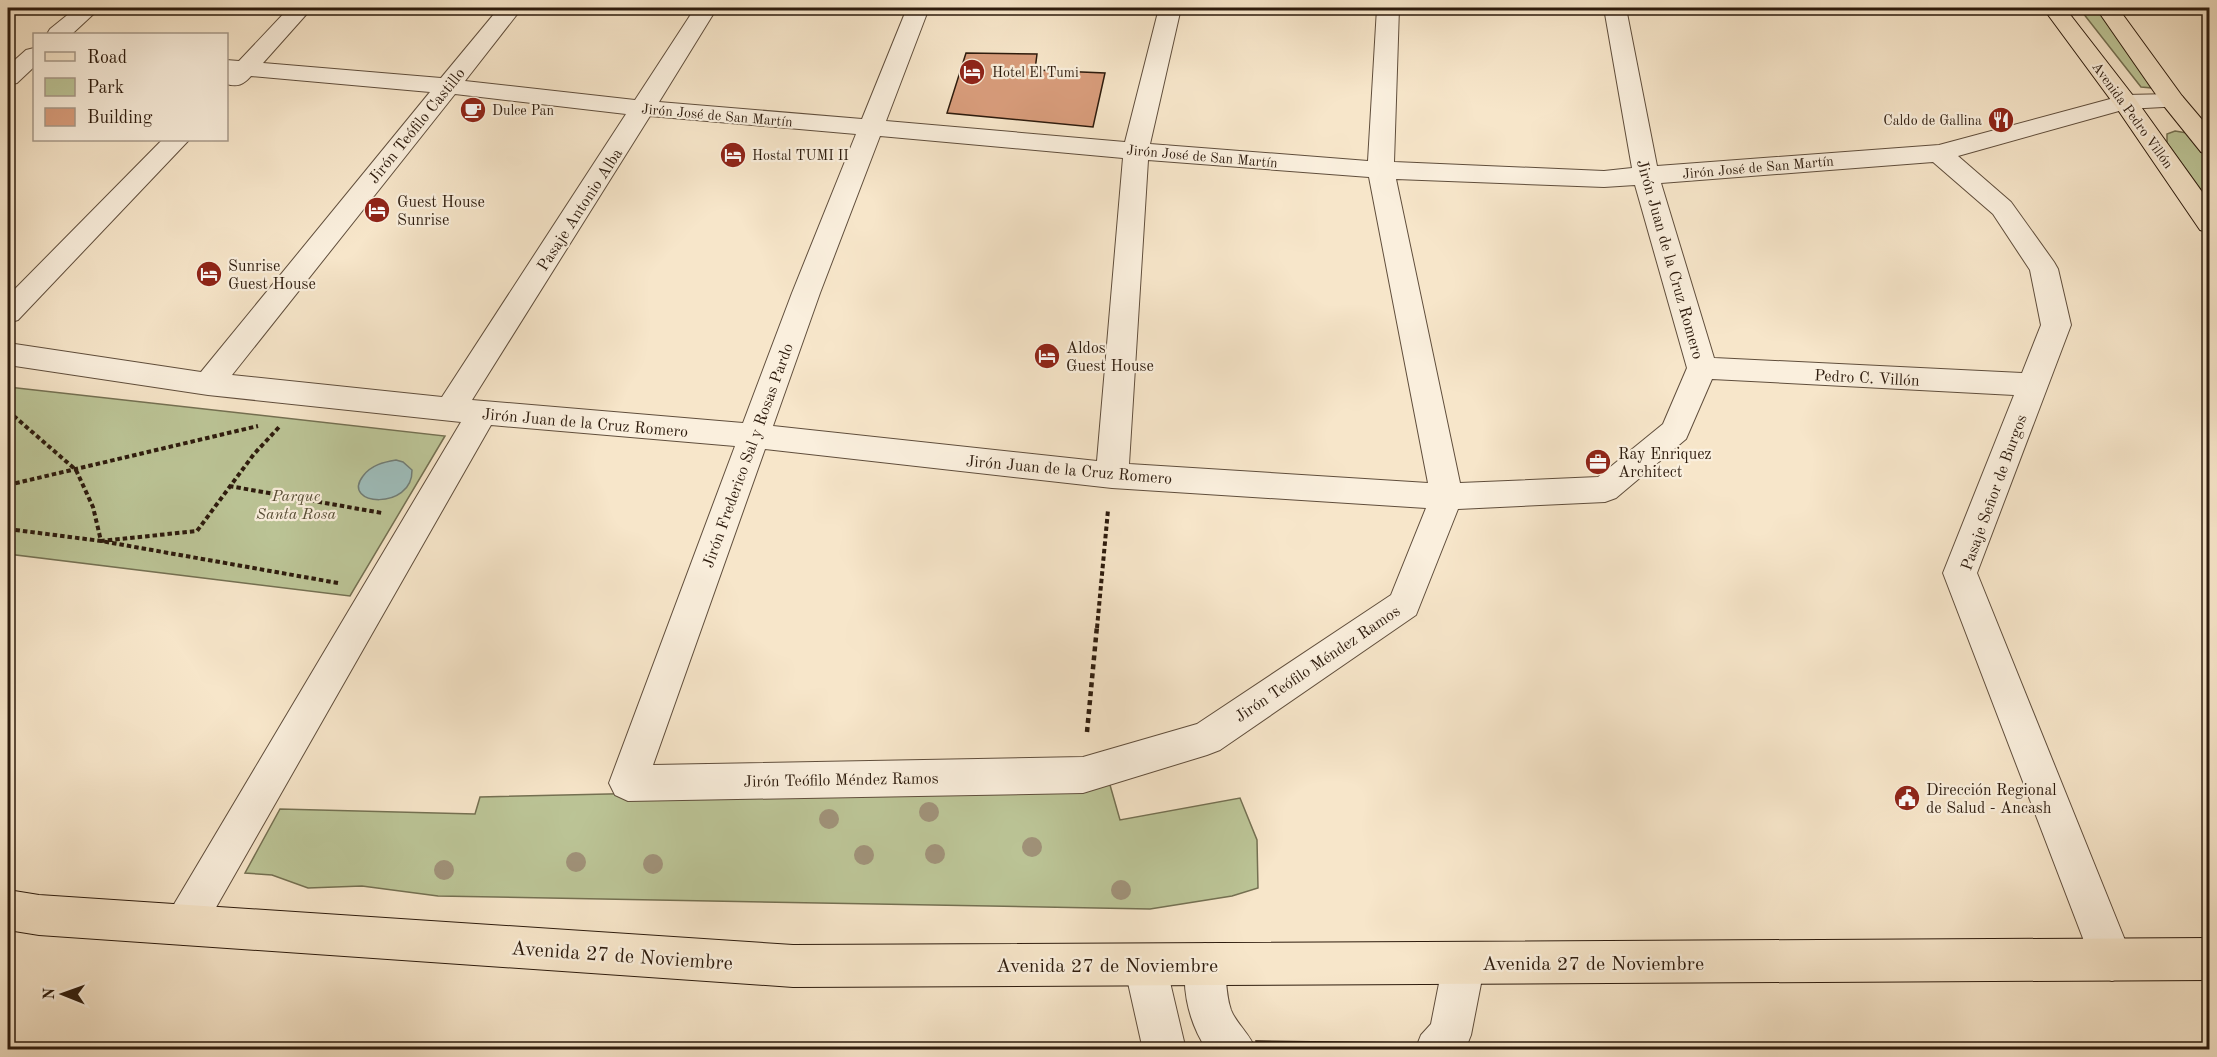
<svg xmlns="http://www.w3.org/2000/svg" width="2217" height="1057" font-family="'Old Standard TT',serif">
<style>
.green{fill:#bcc597;stroke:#747052;stroke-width:1.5}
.water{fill:#9ebebc;stroke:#717d76;stroke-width:1.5}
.building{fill:#d99d7c;stroke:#2d1b0d;stroke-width:1.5}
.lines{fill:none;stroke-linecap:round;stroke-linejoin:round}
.minor-casing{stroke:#604e3c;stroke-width:2}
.major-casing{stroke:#2d1b0d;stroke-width:2}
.highway-casing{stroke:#2d1b0d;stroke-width:2}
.path-far1{stroke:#2d1b0d;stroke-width:4;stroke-dasharray:4.5 3;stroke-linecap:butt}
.path{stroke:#2d1b0d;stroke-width:4.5;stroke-dasharray:5 4;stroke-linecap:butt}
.minor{fill:#faefdd;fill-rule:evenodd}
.major{fill:#f7e6ca;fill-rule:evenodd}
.highway{fill:#f7e6ca;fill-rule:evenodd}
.tree{fill:#a09279}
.labels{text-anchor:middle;stroke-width:4.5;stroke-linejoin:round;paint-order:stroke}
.far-poi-label{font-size:14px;fill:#2d1b0d;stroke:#faefdd;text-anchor:start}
.far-street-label{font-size:14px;fill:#2d1b0d;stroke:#faefdd}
.street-label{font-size:16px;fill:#2d1b0d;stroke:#faefdd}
.poi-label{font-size:16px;fill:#2d1b0d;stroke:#faefdd;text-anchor:start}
.park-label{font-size:16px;font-style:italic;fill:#584e36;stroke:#faefdd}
.near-street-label{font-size:20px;fill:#2d1b0d;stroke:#faefdd}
</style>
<rect width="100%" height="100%" fill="#f7e6ca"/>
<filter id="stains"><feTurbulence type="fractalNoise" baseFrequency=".00333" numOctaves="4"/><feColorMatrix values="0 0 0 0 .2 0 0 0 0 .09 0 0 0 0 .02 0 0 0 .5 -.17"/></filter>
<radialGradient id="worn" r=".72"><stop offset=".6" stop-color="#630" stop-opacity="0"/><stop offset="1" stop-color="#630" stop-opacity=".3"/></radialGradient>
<path class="green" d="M2079,8h19l55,80 -12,-1z
M2175,131l12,2 22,29v39l-42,-58v-9z
M8,387l437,49 -95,160 -342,-42z
M1108,778l12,42 120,-22 17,42 1,48 -26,8 -82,13 -712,-13 -76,-10 -54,2 -36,-13 -27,-2 35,-64 195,5 5,-17 604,-14z"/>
<path class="water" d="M396,460l7,2 9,8c1,41 -72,36 -49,6 8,-11 21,-14 33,-16z"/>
<path class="building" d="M966,53l71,1 -2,16 70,3 -12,54 -146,-14z
M1256,1041l163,2 1,7h-163z"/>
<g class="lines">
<g class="minor-casing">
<path id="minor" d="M76,8h24l-28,26h-25l3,-5z
M289,8h23l-49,55 178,15 58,-70h23l-57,73 170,19 60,-92h22l-58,94 203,17 45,-111h22l-43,113 239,21 34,-134h22l-31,136 218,17 9,-153h22l-5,154 210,9 28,-3 -28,-160h22l31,158 282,-21 186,-50 48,-1 9,2 3,5 -3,5 -56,3 -168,47 53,46 43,60 4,7 13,56 -94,248 156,387 -6,15 -15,6 -15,-6 -154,-402 71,-178 -302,-16 -26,60 -70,59 -11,4 -147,7 -42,106 -196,135 -13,5 -124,38 -455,8 -13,-6 -6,-12 126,-337 -244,-21 -293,514 -14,6 -14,-6 -6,-14 6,-14 291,-489 -253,-27 -200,-30v-22l193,29 229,-280 -179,-16c-8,9 -13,11 -25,8v-24l13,1zM455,94l171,20 -184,283 -210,-22zM650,116l206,18 -64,159 -49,130 -271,-23zM880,136l243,22 -26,303 -324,-35 47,-133zM1148,160l221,17 59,306 -299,-19zM1933,162l60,52 37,56 11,55 -19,48 -308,-15 -53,-175zM1396,179l208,8 31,-2 52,183 -24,56 -65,53 -138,6zM765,449l347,39 314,20 -35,87 -194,129 -114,33 -430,8z
M34,48v19l-17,16 -9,2v-19l18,-16z
M162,140h27l-171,180 -10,3v-27z
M1464,942l15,6 6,15 -14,72 -6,15h-50l6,-15 10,-11 12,-61 6,-15z
M1205,943l15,6c8,20 4,41 11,61 5,13 19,24 25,40h-49c-19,-28 -29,-70 -17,-101z
M1145,944l15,6 6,15 20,85h-43l-19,-85 6,-15z"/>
</g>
<g class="major-casing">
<path id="major" d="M2043,8h22l69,89 76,106v30l-10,-3 -84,-123z
M2096,8h22l64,88 28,33v25l-9,-2 -37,-46z"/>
</g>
<g class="highway-casing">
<path id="highway" d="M8,890l31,5 754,50 1417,-7v42l-1417,7 -754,-52 -31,-5z"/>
</g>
<path class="path-far1" d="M8,411l68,59 17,37 8,34 96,-10 57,-77 26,-28
M8,485l250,-59
M229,486l153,27
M8,529l93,12 237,42
M1097,628l11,-118"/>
<path class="path" d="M1087,732l10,-106"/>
<use href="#minor" class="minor"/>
<use href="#major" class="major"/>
<use href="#highway" class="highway"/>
</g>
<g class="tree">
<circle cx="929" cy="812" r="10"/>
<circle cx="829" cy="819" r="10"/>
<circle cx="1032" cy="847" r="10"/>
<circle cx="935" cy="854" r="10"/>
<circle cx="864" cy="855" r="10"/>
<circle cx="576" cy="862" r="10"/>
<circle cx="653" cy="864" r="10"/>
<circle cx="444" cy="870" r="10"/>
<circle cx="1121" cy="890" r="10"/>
</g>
<defs>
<g id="hotel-disc" transform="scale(1.35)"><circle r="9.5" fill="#8f2418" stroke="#faefdd"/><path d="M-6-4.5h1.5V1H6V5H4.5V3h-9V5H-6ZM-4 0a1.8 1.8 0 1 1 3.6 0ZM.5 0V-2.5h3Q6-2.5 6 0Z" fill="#fff"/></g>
<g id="cafe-disc" transform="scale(1.35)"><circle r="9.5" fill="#8f2418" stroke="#faefdd"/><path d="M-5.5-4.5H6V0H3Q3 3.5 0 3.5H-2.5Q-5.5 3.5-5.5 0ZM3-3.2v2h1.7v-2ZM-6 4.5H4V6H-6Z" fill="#fff"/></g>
<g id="restaurant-disc" transform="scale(1.35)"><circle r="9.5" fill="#8f2418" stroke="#faefdd"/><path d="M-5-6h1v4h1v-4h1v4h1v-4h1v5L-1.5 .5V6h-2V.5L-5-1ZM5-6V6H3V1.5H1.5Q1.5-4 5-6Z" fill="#fff"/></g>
<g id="office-disc" transform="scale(1.35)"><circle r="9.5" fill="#8f2418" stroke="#faefdd"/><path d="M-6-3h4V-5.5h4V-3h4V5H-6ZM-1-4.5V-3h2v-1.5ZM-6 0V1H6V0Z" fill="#fff"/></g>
<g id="civic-disc" transform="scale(1.35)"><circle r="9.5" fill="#8f2418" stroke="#faefdd"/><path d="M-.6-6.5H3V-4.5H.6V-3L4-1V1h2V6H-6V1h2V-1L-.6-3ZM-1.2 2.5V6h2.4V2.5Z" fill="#fff"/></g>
</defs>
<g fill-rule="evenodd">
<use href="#hotel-disc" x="972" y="72"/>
<use href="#cafe-disc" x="473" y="110"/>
<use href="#restaurant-disc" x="2001" y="120"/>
<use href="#hotel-disc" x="733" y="155"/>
<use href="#hotel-disc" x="377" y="210"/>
<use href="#hotel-disc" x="209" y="274"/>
<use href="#hotel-disc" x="1047" y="356"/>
<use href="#office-disc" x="1598" y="462"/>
<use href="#civic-disc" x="1907" y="798"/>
</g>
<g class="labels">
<g class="far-poi-label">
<text x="992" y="77">Hotel El Tumi</text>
<text x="492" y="115">Dulce Pan</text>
<text x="1982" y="125" text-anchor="end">Caldo de Gallina</text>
<text x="752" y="160">Hostal TUMI II</text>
</g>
<g class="far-street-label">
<text transform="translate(717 115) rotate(5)" y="5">Jirón José de San Martín</text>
<text transform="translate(2133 115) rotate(54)" y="5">Avenida Pedro Villón</text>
<text transform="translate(1202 156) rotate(5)" y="5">Jirón José de San Martín</text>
<text transform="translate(1758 167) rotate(-5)" y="5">Jirón José de San Martín</text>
</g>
<g class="street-label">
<text transform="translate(416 125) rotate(-51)" y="6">Jirón Teófilo Castillo</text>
<text transform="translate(579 209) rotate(-57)" y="6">Pasaje Antonio Alba</text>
<text transform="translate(1671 259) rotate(74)" y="6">Jirón Juan de la Cruz Romero</text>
<text transform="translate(1867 377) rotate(3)" y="6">Pedro C. Villón</text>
<text transform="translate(585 422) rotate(5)" y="6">Jirón Juan de la Cruz Romero</text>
<text transform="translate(747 455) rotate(-70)" y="6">Jirón Frederico Sal y Rosas Pardo</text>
<text transform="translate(1069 469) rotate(5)" y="6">Jirón Juan de la Cruz Romero</text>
<text transform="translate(1993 492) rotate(-70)" y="6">Pasaje Señor de Burgos</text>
<text transform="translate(1317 663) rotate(-34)" y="6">Jirón Teófilo Méndez Ramos</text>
<text transform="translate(841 779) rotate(-1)" y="6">Jirón Teófilo Méndez Ramos</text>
</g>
<g class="poi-label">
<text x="397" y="207">Guest House<tspan x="397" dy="18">Sunrise</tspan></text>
<text x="228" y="271">Sunrise<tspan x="228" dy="18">Guest House</tspan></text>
<text x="1066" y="353">Aldos<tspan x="1066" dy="18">Guest House</tspan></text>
<text x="1618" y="459">Ray Enriquez<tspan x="1618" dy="18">Architect</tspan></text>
<text x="1926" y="795">Dirección Regional<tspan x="1926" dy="18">de Salud - Ancash</tspan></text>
</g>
<g class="park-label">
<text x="296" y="501">Parque<tspan x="296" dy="18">Santa Rosa</tspan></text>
</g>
<g class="near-street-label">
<text transform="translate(622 955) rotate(4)" y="7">Avenida 27 de Noviembre</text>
<text x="1593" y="970">Avenida 27 de Noviembre</text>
<text x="1107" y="972">Avenida 27 de Noviembre</text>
</g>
</g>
<rect width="2217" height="1057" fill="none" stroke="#f7e6ca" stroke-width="30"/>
<rect x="9" y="9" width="2199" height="1039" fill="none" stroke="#2d1b0d" stroke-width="3"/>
<rect x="15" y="15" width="2187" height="1027" fill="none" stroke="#2d1b0d" stroke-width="1.5"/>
<rect x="33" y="33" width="195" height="108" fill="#faefdd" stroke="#a89a8a" stroke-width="1.5"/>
<rect x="45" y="52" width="30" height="9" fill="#f7e6ca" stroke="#a89a8a" stroke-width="1.5"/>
<text x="87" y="63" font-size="18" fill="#2d1b0d">Road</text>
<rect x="45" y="78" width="30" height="18" fill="#bcc597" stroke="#a89a8a" stroke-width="1.5"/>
<text x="87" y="93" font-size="18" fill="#2d1b0d">Park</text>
<rect x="45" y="108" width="30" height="18" fill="#d99d7c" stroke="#a89a8a" stroke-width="1.5"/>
<text x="87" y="123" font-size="18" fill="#2d1b0d">Building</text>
<g transform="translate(63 994) rotate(271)" stroke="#faefdd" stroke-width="4.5" paint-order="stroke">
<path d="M0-4.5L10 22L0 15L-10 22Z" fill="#2d1b0d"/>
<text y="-9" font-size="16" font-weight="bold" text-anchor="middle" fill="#2d1b0d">N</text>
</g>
<rect width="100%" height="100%" filter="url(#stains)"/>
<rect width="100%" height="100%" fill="url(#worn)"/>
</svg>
